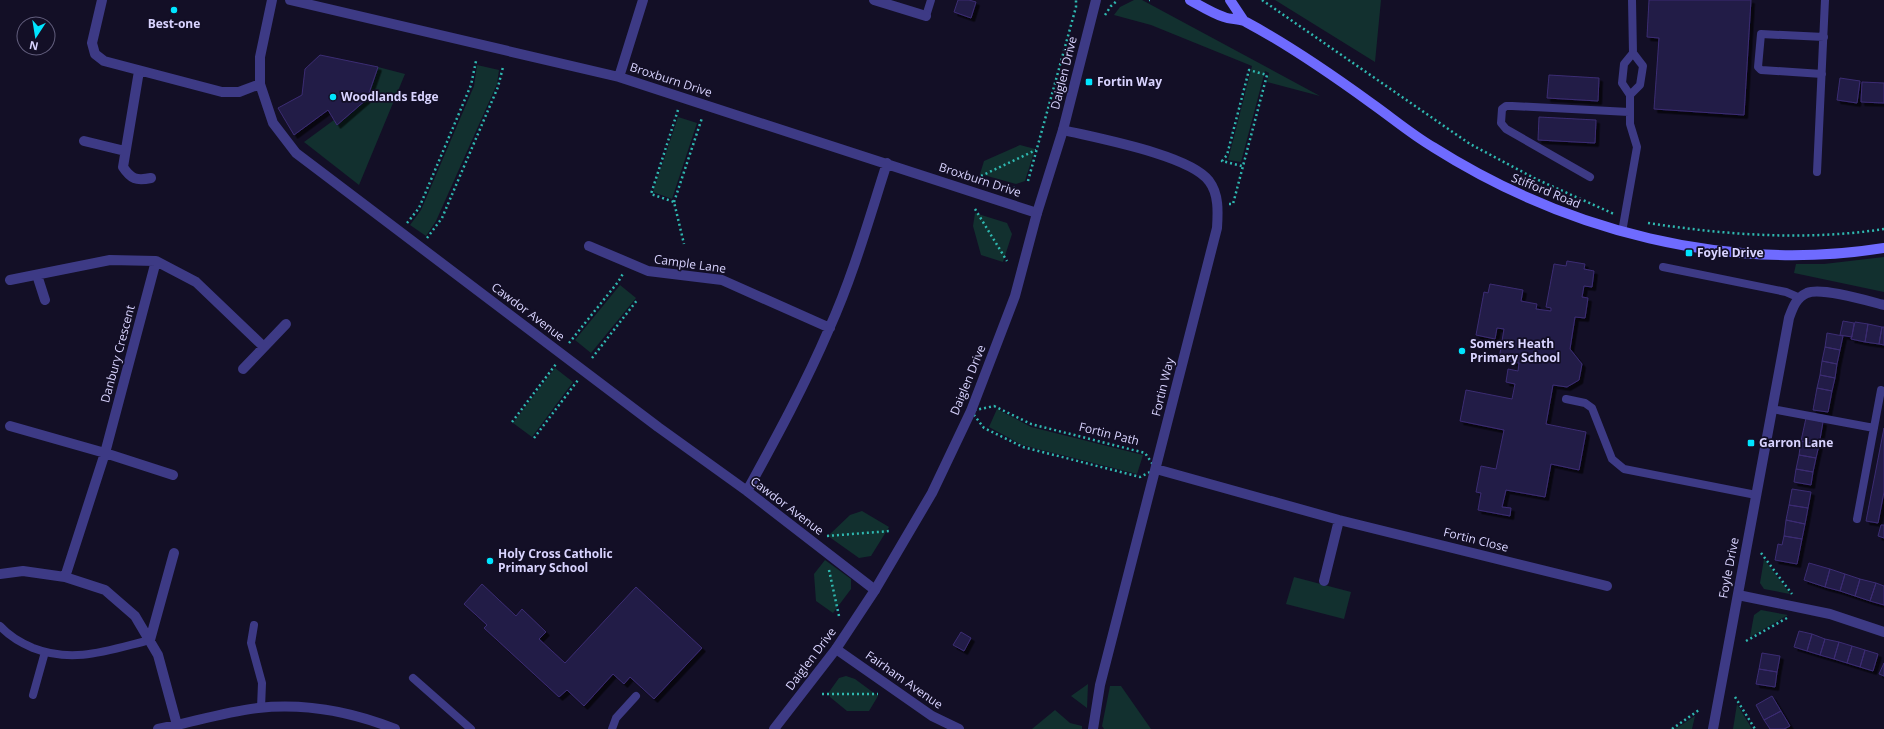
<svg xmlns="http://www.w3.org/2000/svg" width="1884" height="729" font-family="'Open Sans',sans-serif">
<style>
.green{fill:#12302f}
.building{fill:#241b47;stroke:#3b2d73;filter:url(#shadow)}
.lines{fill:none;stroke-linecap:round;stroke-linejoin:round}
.path{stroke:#2fb8b0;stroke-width:2.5;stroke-dasharray:2 3;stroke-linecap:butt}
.service{stroke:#3d3a85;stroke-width:8}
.minor{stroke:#3d3a85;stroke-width:10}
.tertiary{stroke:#3d3a85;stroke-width:10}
.secondary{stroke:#6f6bff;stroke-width:10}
.poi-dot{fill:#00e5ff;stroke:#130f26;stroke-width:1.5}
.labels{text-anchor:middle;stroke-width:3.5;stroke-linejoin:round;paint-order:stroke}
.poi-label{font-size:12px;font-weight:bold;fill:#d9d4ff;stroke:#130f26;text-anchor:start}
.street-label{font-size:12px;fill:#d9d4ff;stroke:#130f26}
</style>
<defs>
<filter id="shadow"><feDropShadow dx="3.5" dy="3.5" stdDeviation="0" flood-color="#0009"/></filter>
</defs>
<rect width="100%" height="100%" fill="#130f26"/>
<path class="green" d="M1134,0h8l178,96 -53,-14 2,-9 -4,-2 -24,91 -13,-2 24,-94 -101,-41 -37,-10 6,-8z
M1275,0h106l-6,62z
M477,65l22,5 -2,14 -61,137 -10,15 -16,-11 11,-15 53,-124z
M378,67l27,7 -46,111 -55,-43 30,-22 4,5 29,-26z
M678,117l19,6 -25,76 -19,-7z
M1020,145l15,4 -10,32 -9,3 -36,-10 4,-13z
M975,213l32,10 5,11 -9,28 -22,-7 -8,-29z
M1884,257v35l-90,-19 2,-9h28z
M620,285l16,13 -45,55 -16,-13z
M555,368l18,14 -41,55 -19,-14z
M997,409l34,18 112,28 -6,19 -115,-29 -33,-18z
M862,511l27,16 -18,29 -12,2 -31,-22 22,-21z
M1764,559l26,35 -26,-5 -4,-6z
M825,560l26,19v10l-18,24 -17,-12 -2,-27z
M1294,577l57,15 -7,27 -58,-15z
M1761,610l27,5 -38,22 4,-22z
M846,676l9,3 23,17 -9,15h-22l-17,-14 -1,-5 10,-14z
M1088,684l-1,24 -16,-12z
M1110,686h11l30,43h-47l-2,-3z
M1737,704l15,25h-19z
M1055,710l15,13 12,3v3h-50z
M1695,716l-3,13h-17z"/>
<path class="building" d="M958,0h11l7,2 -5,16 -17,-6z
M1649,0h102l-7,115 -90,-6 5,-71 -12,-1z
M320,55l58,12 -11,32 -30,26 -9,-15 -34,25 -16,-27 24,-13 3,-26z
M1549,75l50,3 -1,23 -51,-3z
M1840,78l20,3 -3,22 -20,-3z
M1862,82l22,1v20l-23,-1z
M1539,117l57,3 -1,23 -57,-3z
M1567,261l18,3 -1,5 10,2 -2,16 -8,-1 -2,11 6,1 -3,20 -10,-1 -5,32 12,15 -3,16 -12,7 -14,-2 -7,39 40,8 -7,38 -28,-6 -6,33 -39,-7 -4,17 9,1 -1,8 -32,-6 3,-17 -5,-1 5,-26 15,3 8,-39 -44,-9 6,-31 46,9 3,-15 -9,-2 2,-13 10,2 1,-8 -20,-4 5,-30 -7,-1 -2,11 -19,-4 8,-43 4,1 2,-9 33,6 -2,11 16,3 -1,5 15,2v-3l-5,-1 8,-43 12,2z
M1843,321l11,2 -2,14 -12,-2z
M1855,322l13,2 -3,18 -14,-3z
M1868,324l14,3 -3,17 -14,-2z
M1882,327h2v18l-5,-1z
M1827,333l16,3 -3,14 -15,-3z
M1825,347l15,3 -3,14 -15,-3z
M1822,361l15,3 -2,14 -15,-3z
M1820,375l15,3 -3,13 -15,-3z
M1817,388l15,3 -4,21 -15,-2z
M1806,418l17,4 -4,23 -18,-4z
M1884,428v64l-6,31 -12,-2z
M1801,441l18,4 -3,13 -17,-3z
M1799,455l17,3 -3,14 -17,-3z
M1796,469l17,3 -2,13 -17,-3z
M1792,489l19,3 -3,16 -19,-3z
M1789,505l19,3 -3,16 -19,-4z
M1786,520l19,4 -3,15 -18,-3z
M1881,525h3v13l-6,-2z
M1784,536l18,3 -5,25 -22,-4 3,-16 4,1z
M1809,563l21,6 -5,18 -21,-7z
M1830,569l15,5 -5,17 -15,-4z
M1845,574l15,5 -5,17 -15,-5z
M1860,579l16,4 -6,18 -15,-5z
M1876,583l8,3v19l-14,-4z
M482,584l34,32 6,-7 24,23 -7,7 26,24 71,-76 66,61 -48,51 -24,-22 -6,7 -11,-10 -29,32 -17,-16 -8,7 -75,-69 3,-3 -23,-21z
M1799,631l13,3 -5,17 -13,-4z
M961,632l10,6 -7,13 -11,-6z
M1812,634l13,5 -5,16 -13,-4z
M1825,639l14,3 -5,17 -14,-4z
M1839,642l13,4 -5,17 -13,-4z
M1852,646l13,4 -5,17 -13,-4z
M1865,650l13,4 -5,17 -13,-4z
M1762,653l18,3 -3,16 -18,-3z
M1884,663v13l-5,-2z
M1759,669l18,3 -2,15 -19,-3z
M1772,696l9,15 -17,9 -8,-15z
M1781,711l9,15 -6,3h-14l-6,-9z"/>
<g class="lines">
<path class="path" d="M1149,0h1
M1262,0l208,144 66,35 78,35
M1105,15l6,-9 7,-6
M678,110l-27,84 23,8 10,42
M981,176l55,-26
M1028,181l48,-174v-7
M1013,192l2,-5
M674,202l28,-84
M1229,204h4l34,-129 -18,-5 -22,85 -5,6 20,5
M975,209l32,52
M407,223l12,-15 52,-123 5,-24
M1648,223c79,12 157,18 236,6
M427,238l15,-20 56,-131 5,-20
M569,343l49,-61 6,-10
M592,358l46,-59
M994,406l37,18 114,29 11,16 -16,8 -117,-30 -39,-19 -13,-17z
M512,422l44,-58
M534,438l44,-58
M827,536l63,-5
M1761,553l31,41
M829,570l10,46
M1746,641l41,-23
M822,694h56
M1735,697l20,32
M1672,729l27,-19"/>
<path class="service" d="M1632,0l1,53
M926,16l5,-16
M1822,74l-61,-4 -3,-3 3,-33 63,3
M1817,172l8,-172
M1590,177l-84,-48 -5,-6 1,-14 4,-3h6l117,6
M1622,232l15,-85 -7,-23v-29l-8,-12 2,-19 9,-11 10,13 -3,19 -10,10
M1663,267l123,25 14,6
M1566,399l19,4 7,5 20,51 12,10 132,26
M1772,409l102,19
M1857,519l24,-129
M254,625l-3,18 11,40 -1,25
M0,626c9,10 21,17 33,22 41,16 76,2 117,-8
M413,678l58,51
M33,695l12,-43
M612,729l4,-11 20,-22"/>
<path class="minor" d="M102,0l-10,43 3,11 9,7 118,31h17l21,-8
M272,0l-12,57v27l13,39 23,30 362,274 89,64 128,99
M290,0l329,77 418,136
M874,0l52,16
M139,71l-16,96c8,12 13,14 28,11
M619,77l24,-77
M1063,130c33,8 127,25 146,51 10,13 9,31 8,47l-117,457 -7,44
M84,141l41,10
M589,246l59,25 74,9 108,48
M156,261l40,21 68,65
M37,275l8,25
M10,280l100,-20 46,1 -51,192 -40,124
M243,369l43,-45
M10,426l95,27 68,22
M1156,469l183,51 268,66
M747,491c29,-53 58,-106 82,-162 24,-53 40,-110 58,-166
M0,574l23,-3 42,6 40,13 30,26 23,39 19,70c26,-6 54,-14 81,-17 46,-5 94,4 137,21
M1324,581l15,-61
M1738,595l92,19 54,18
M150,640l24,-87
M836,649l96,67 27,13
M158,729l19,-4
M1713,729l76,-411c4,-11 7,-20 18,-25 15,-6 61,8 77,12"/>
<path class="tertiary" d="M774,729l62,-80 39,-59 57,-97 39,-82 44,-115 22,-83 26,-83 33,-130"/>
<path class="secondary" d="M1190,0c11,6 22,13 34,17 7,3 15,1 22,5 43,23 85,52 125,81 20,14 40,31 62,44 133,84 294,126 451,101
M1230,0l14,21"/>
</g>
<g class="poi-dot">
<circle cx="174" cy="10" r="4"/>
<rect x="1085" y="78" width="8" height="8" rx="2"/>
<circle cx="333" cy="97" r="4"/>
<rect x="1685" y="249" width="8" height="8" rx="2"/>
<circle cx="1462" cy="351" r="4"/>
<rect x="1747" y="439" width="8" height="8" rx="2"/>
<circle cx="490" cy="561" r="4"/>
</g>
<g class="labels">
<g class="poi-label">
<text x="174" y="28" text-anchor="middle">Best-one</text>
<text x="1097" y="86">Fortin Way</text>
<text x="341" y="101">Woodlands Edge</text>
<text x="1697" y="257">Foyle Drive</text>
<text x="1470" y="348">Somers Heath<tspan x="1470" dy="14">Primary School</tspan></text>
<text x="1759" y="447">Garron Lane</text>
<text x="498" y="558">Holy Cross Catholic<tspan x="498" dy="14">Primary School</tspan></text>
</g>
<g class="street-label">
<text transform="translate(1064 73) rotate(-76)" y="4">Daiglen Drive</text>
<text transform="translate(671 80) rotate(18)" y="4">Broxburn Drive</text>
<text transform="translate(980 180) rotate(18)" y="4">Broxburn Drive</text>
<text transform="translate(1546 191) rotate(22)" y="4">Stifford Road</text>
<text transform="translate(690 264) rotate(8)" y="4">Cample Lane</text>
<text transform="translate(528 312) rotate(37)" y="4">Cawdor Avenue</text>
<text transform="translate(118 354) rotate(-75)" y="4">Danbury Crescent</text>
<text transform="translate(968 380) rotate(-68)" y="4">Daiglen Drive</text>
<text transform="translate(1163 387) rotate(-76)" y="4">Fortin Way</text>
<text transform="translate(1109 434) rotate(14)" y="4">Fortin Path</text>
<text transform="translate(787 506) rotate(37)" y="4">Cawdor Avenue</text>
<text transform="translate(1476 540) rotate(14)" y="4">Fortin Close</text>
<text transform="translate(1729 568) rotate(-79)" y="4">Foyle Drive</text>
<text transform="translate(811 659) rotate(-53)" y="4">Daiglen Drive</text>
<text transform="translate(904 680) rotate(35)" y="4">Fairham Avenue</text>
</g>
</g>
<g transform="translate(36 36) rotate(192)"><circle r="19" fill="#130f26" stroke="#625e7d"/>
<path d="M0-3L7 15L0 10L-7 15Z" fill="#00e5ff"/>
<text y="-6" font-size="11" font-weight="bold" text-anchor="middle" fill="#d9d4ff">N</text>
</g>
</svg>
